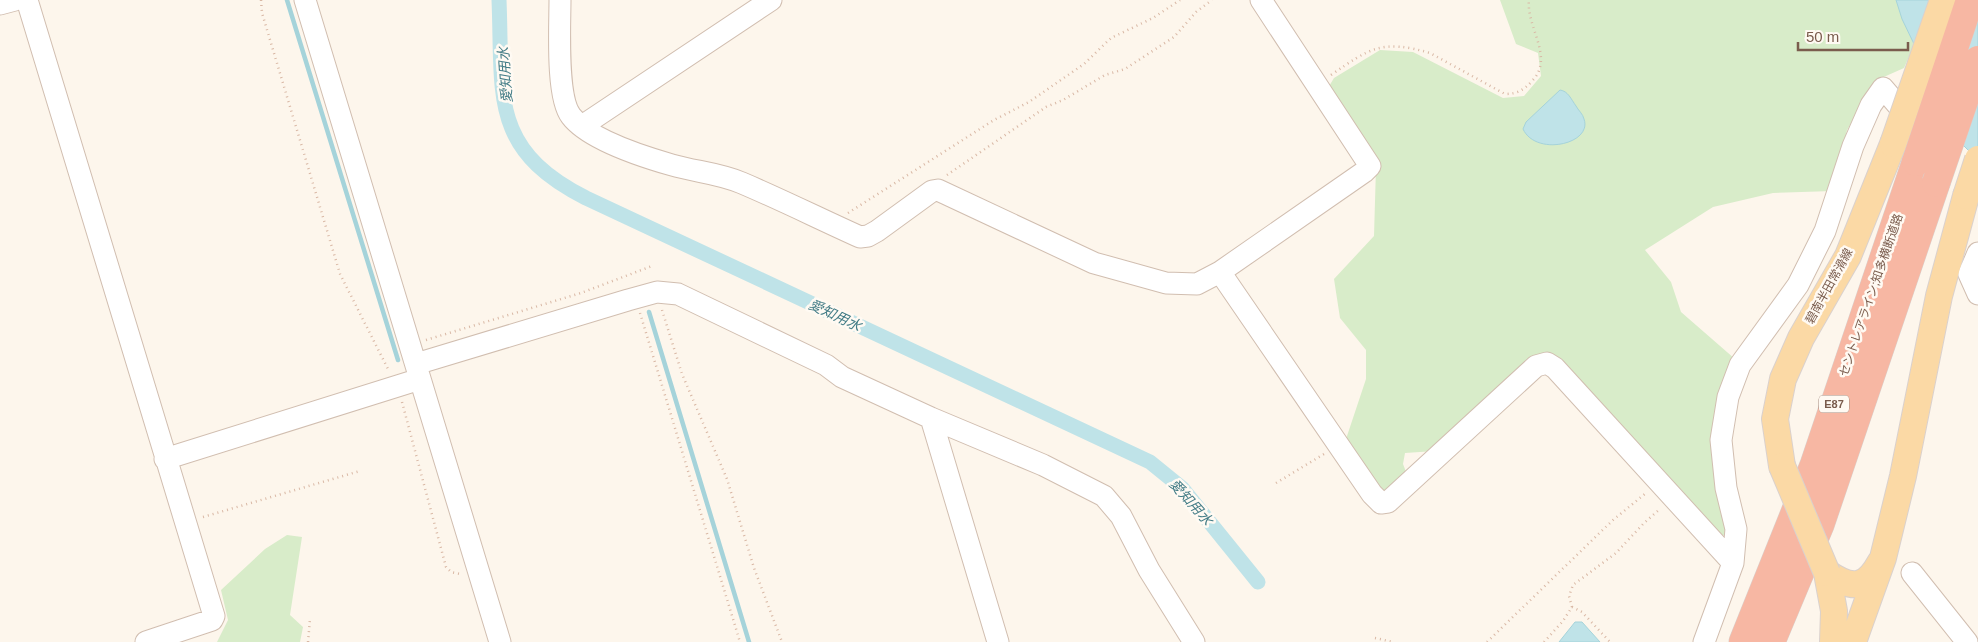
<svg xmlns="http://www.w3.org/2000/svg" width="1978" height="642" font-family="Helvetica,'Noto Sans JP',sans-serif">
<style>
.green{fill:#d8ecc9}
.water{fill:#bfe3e8;stroke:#a5d3da}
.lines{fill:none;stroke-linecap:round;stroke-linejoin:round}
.stream{stroke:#a5d3da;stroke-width:4.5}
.canal{stroke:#bfe3e8;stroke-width:15}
.minor-casing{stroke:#d1beb0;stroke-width:23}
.major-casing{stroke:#dad1cd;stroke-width:28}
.highway-casing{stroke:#dad1cd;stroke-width:29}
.path{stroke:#d9b8a5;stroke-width:2.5;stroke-dasharray:1 4;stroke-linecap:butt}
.minor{stroke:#fff;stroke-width:21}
.major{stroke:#fbd9a5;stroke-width:26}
.highway{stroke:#f7b7a3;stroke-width:28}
.major-bridge-casing{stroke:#dad1cd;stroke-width:28;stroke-linecap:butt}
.highway-bridge-casing{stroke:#dad1cd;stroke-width:29;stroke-linecap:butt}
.major-bridge{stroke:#fbd9a5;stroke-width:26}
.highway-bridge{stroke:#f7b7a3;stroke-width:28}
.labels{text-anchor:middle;stroke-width:5;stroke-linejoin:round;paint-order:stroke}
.shield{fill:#fffaf3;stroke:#a28b7f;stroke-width:1}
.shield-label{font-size:11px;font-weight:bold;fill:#7a5c4d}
.street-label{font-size:12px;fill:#7a5c4d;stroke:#fffaf3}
.water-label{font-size:14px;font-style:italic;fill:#437c86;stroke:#fffaf3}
</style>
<rect width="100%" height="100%" fill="#fdf6ec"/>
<path class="green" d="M1500,0h396l18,45 -10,23 -27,12 -30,50 -14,61 -60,2 -60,14 -68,43 26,32 10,30 54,47 -14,37 9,136 -14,7 -160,-176 -121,88 -30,2 -2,11 5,13 -23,21 -39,-59 20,-60v-29l-26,-32 -6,-39 40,-43 2,-69 -48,-79 6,-10 46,-28 33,2 90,46 21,-2 17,-20 -3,-23 -22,-9z
M287,535l15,2 -12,78 13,12 -3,15h-83l11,-22 -7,-30 44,-41z"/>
<path class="water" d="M1896,0h76l6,12v145l-7,-4 -9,-9 -60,-125z
M1560,90c8,1 11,9 16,16 2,4 7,8 8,13 9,25 -48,38 -61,10l3,-7z
M1575,622h7l18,20h-41z"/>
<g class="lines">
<path class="stream" d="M287,0l111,360
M649,312l100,330"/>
<path class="canal" d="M499,0c4,95 -10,149 87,198l564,264 32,26 76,94"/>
<g class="minor-casing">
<path id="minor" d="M27,0l187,616 -2,4 -66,22
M305,0l195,642
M560,0c0,26 -4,97 11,116 18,24 73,41 101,49 24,7 47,8 70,18 40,17 78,36 118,54l8,-1 9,-5 55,-40 6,-1 156,73 72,20 31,1 23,-12 144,-100 6,-6 -109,-166
M0,4l15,-4
M582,126l189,-126
M1978,253l-9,21 9,20
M1220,272l152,222 9,9 7,-1 148,-136 11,-3 8,5 178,195
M416,364l212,-64 29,-8 21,2 148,71 16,12 89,41 112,47 61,31 17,20 28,54 45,72
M931,418l67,224
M165,459l255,-80
M1912,573l55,69
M1704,642l29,-79 3,-34 -10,-41 -5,-48 7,-43 12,-32 58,-80 27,-54 28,-85 18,-41 12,-17 30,35"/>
</g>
<g class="major-casing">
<path id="major" d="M1782,466l-7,-47 8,-40 18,-41 47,-82 45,-112
M1827,573c24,16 38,17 53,-10
M1827,573l7,38 -1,31
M1853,642l30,-84 20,-82 36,-180 27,-100"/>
</g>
<g class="highway-casing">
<path id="highway" d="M1743,642l71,-177 102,-303
M1771,642l49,-117 116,-342"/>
</g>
<path class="path" d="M261,0l1,13 78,261 49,97
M1331,75c39,-27 51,-36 99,-22l75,41c12,0 19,-4 27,-13 23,-23 -6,-54 -3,-81
M947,175l99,-68 17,-7 42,-25 20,-6 49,-32 22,-25 16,-12
M848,213l146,-93 35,-18 55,-38 27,-26 42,-20 27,-18
M662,310l20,64 45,105 27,89 28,74
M640,313l100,329
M426,340l155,-47 71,-27
M402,402l44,165 5,5 9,2
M1276,483l48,-29
M203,517l157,-46
M1572,607l10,5 28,30
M1375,638l18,4
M308,642l2,-23
M1487,642l126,-122 33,-27
M1544,642l19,-21 9,-14 -3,-11 4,-11 43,-32 28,-30 16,-14"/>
<use href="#minor" class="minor"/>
<use href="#major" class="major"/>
<use href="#highway" class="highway"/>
<g class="major-bridge-casing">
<path id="major-bridge" d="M1893,144l50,-144
M1966,196l12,-37
M1782,466l45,107"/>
</g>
<g class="highway-bridge-casing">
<path id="highway-bridge" d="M1916,162l54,-162
M1936,183l42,-123"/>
</g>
<use href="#major-bridge" class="major-bridge"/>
<use href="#highway-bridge" class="highway-bridge"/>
</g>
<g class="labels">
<rect class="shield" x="1819" y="395.5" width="30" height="17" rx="4"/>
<g class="shield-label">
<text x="1834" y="408">E87</text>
</g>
<g class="street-label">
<text transform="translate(1829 286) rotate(-61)" y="4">碧南半田常滑線</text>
<text transform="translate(1871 295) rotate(-71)" y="4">セントレアライン;知多横断道路</text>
</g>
<g class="water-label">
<text transform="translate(505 75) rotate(-94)" y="5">愛知用水</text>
<text transform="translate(835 315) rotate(25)" y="5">愛知用水</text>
<text transform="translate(1191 502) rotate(48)" y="5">愛知用水</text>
</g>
</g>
<path d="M1798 42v8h110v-8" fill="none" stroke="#7a5c4d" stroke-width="2.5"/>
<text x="1806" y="42" font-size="15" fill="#7a5c4d" stroke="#fffaf3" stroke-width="4" paint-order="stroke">50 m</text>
</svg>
